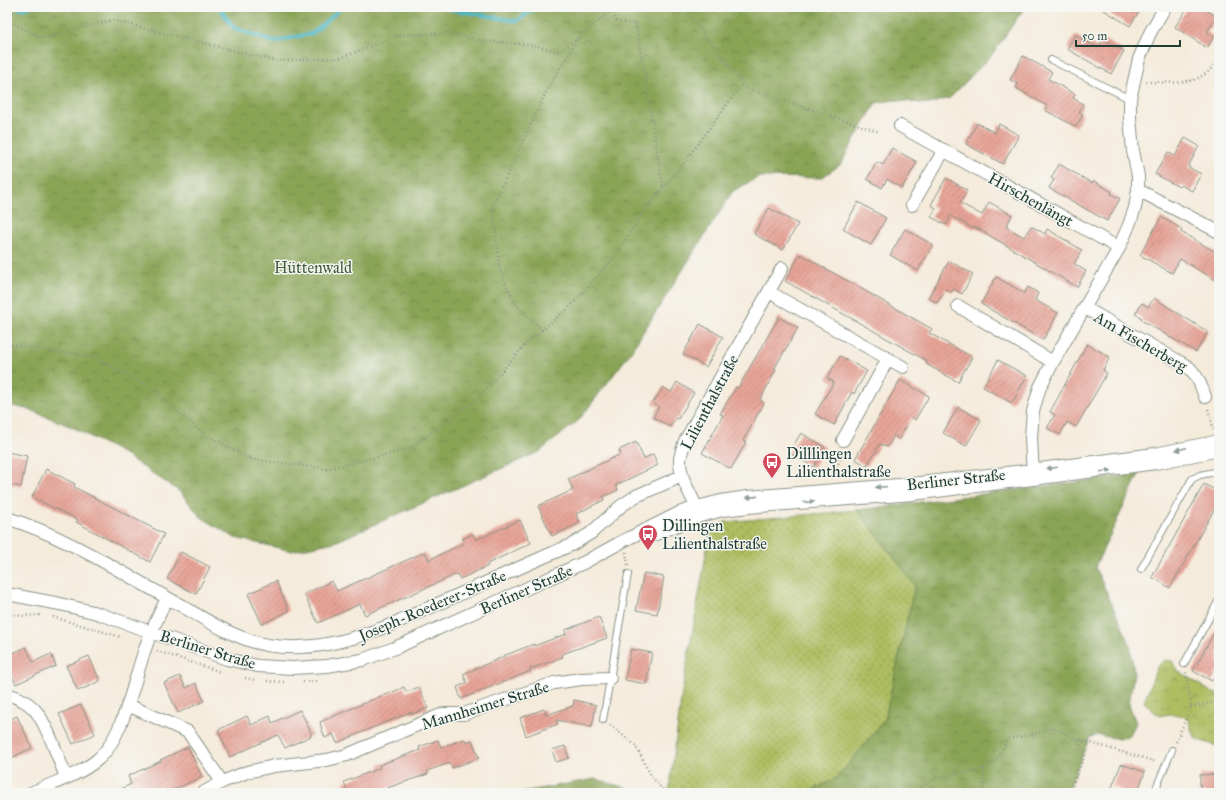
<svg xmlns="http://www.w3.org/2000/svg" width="1226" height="800" font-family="'IM FELL Great Primer',serif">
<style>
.grass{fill:url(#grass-dots);stroke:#667d4a}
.forest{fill:url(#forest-crowns);stroke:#547045}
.park{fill:url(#park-crowns);stroke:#667d4a}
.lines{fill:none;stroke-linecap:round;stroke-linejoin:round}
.stream{stroke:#45b4bf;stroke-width:4}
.building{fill:url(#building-hatch)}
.lane-casing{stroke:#8a9488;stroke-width:8}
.street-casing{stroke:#8a9488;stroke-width:14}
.path{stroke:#8a9488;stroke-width:2.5;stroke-dasharray:1 3;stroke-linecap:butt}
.lane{stroke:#fff;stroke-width:6}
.street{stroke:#fff;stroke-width:12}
.oneway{fill:#8f9e9a}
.labels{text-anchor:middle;stroke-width:3;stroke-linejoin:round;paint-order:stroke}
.street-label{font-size:16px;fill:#1f3d34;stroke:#f6f6f2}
.park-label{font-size:16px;fill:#425d3f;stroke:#f6f6f2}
.poi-label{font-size:16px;fill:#1f3d34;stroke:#f6f6f2;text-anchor:start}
</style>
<defs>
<pattern id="grass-dots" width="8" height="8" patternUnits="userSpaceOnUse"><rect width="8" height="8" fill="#adbd60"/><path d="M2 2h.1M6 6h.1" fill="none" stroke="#8c9b50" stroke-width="1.8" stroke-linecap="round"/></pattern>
<pattern id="forest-crowns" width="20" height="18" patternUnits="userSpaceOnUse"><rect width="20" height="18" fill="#8aa456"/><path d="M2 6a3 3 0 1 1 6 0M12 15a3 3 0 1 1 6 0" fill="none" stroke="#708748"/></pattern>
<pattern id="park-crowns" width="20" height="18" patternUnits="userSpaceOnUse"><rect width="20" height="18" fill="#adbd60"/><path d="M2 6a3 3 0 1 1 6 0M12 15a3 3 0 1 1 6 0" fill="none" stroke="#8c9b50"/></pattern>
<pattern id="building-hatch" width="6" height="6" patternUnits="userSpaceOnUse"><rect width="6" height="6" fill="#e8a498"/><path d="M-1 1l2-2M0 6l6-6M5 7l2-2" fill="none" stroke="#bb877d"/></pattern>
</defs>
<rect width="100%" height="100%" fill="#f6f6f2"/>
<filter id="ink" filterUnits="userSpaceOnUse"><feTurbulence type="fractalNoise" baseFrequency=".025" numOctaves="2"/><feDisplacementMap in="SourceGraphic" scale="8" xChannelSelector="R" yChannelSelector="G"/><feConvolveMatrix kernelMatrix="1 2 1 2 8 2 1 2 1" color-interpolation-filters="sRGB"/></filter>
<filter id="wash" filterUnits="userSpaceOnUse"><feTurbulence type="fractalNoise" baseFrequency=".012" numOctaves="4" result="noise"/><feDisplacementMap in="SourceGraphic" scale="16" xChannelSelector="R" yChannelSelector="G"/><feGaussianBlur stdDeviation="0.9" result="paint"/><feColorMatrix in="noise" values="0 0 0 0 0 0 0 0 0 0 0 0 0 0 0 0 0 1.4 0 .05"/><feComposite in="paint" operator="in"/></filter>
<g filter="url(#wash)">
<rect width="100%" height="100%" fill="#f5ebdb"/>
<path class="grass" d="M858,510l57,75 -30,134 -48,59 -31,15h-137l13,-101 28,-161 15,-9z"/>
<path class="forest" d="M7,7h1018l-34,49 -41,42 -21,6 -35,-4 -18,3 -36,62 -19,13 -62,-1 -26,14 -105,165 -49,64 -40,32 -204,90 -43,9 -57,-13 -34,-21 -22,-26 -57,-38 -50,-26 -45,-18 -20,-4z
M1139,474l-44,93 35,77 4,29 -5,31 7,19 -6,12 -11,4 -21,-4 -8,2 -23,56h-261l31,-15 48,-59 30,-134 -57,-75z
M595,779l50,14h-130h1z"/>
<path class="park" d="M1165,660l7,1 6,10 35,22 6,1v53l-23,-8 -5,-10 -2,-9c-11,-7 -16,-7 -30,-4l-15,-14 13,-35z"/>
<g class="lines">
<path class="stream" d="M17,7l4,2 8,-2
M132,7h1
M222,7l-1,3 13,18 40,14 39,-9 29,-26
M447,7l2,2 68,12 19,-14"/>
</g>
<g id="blocks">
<path class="building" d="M1099,7h43l-12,19z
M1188,7h14l15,10 -10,15 7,5 -7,11 -32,-21z
M1075,35l23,13 5,-9 21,12 -13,23 -44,-25z
M1023,56l29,16 -4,7 27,15 -2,4 10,6 -4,8 4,2 -7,13 -31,-17 2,-4 -31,-18 2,-4 -8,-4z
M977,123l18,10 4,-9 20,11 -16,29 -37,-20z
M1185,138l14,8 -11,21 13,7 -9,17 -11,-6 -2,2 -24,-13 13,-22 7,4z
M892,148l25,14 -15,26 -15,-9 -5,9 -15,-9 10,-17 6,3z
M1059,164l33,19 2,-2 18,11 -1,2 9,5 -13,22 -58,-33 5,-8 -3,-2z
M946,178l21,12 -7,13 22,12 7,-13 23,13 -6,12 18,10 7,-11 14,8 2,-5 35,21 -8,14 12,7 -9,16 -102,-60 -1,2 -23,-13 -5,9 -15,-8 5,-9 -5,-3z
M858,202l28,16 -15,27 -28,-16z
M769,208l29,16 -15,26 -29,-16z
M1161,217l21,12 -1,3 38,22v28l-39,-23 -8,14 -32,-18z
M905,229l28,16 -15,26 -28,-16z
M800,254l132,75 -3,4 43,24 -14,25 -32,-18 1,-3 -142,-80z
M949,261l24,13 -11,20 -8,-5 -2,3 -6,-3 -9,14 -9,-5z
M996,277l28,16 4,-6 10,6 -3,7 23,13 -15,27 -62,-36z
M1154,298l54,34 -12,20 -55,-32 1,-2 -7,-4 7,-11 6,4z
M779,317l19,11 -24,41 2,1 -16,30 4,3 -21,38 3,1 -15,27 -29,-16 21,-38 -3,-1 16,-27 2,1z
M700,324l23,13 -17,30 -23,-13z
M1087,344l23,13 -7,13 4,3 -31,54 -9,-5 -7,13 -13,-7 8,-13 -5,-3z
M840,356l27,15 -13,23 -2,-2 -18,33 -19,-11 19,-32 -7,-4z
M998,360l29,16 -15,27 -29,-16z
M900,380l29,16 -14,24 -3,-3 -13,22 -5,-3 -7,11 -7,-3 -13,22 -12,-7z
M677,382l17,11 -16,26 -2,-1 -6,9 -17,-10 6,-10 -6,-4 10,-16 8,5z
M958,407l23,13 -15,26 -23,-13z
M801,433l24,14 -11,20 -25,-14z
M636,442l8,17 9,-5 5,11 -42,20 2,5 -15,7 1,3 -28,14 4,9 -28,13 -14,-30 35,-16 -5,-11 53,-25 -2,-4z
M7,452l20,4 -6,31 -14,-3z
M46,469l29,15 -1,3 90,47 -14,28 -74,-40 2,-2 -46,-23z
M1204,484l15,8v9l-49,87 -18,-11z
M520,520l11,23 -44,21 1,2 -28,13 -3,-5 -92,41 -5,-11 -42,19 -14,-29 28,-13 5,10 88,-39 4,8 35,-17 -2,-4 11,-5 3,6z
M181,552l29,15 -14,27 -29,-15z
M644,573l20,4 -7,37 -21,-4z
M276,581l13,30 -27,13 -14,-30z
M599,617l8,21 -45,16 1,3 -33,12 1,2 -70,28 -4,-12 10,-4 -4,-9 40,-17v-1l31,-12v2l32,-12 -1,-4z
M1219,624v45l-7,12 -19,-10z
M26,647l7,15 18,-8 5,12 -40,18 -9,-19v-9z
M631,649l21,4 -6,31 -21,-4z
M89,656l11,25 -22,10 -12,-25z
M180,676l6,12 10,-5 8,18 -26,12 -14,-30z
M404,687l2,5 13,-5 9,21 -16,6 -1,-2 -44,18 -30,13 -4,-9 -8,4 -3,-8 -2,-8 66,-28v1z
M574,700l22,5 -4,22 -36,-7 2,4 -32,12 -6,-18 24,-9 2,6 27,-9z
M81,705l14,29 -22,10 -14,-30z
M300,710l11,22v4l-26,12 -7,-13 -48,22 -12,-27 29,-14 4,9 19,-9 2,7z
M17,716l15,32 -21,10 -4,-8v-29z
M465,739l1,3 6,-2 7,18 -27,10 -2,-5 -23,8 1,3 -41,14 2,5h-41l-4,-11 36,-14 -1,-3 41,-15 -1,-3 19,-7 3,7z
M565,746l4,12 -13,4 -4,-12z
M188,747l14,30 -36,16h-53l18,-9 -3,-8 33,-15 -1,-1z
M1121,764l24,8 -8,21h-10l-15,-6z
M1219,774v19h-19v-18z"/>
</g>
</g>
<g filter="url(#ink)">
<use href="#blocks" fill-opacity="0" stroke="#8a9488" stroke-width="1"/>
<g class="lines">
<g class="lane-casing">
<path id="lane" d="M1051,60l79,39
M1141,569l51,-90 8,-4 19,-4
M1184,664l35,-64
M603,720l25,-146
M1154,793l18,-43"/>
</g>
<g class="street-casing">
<path id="street" d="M900,126l219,122
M1138,190l81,42
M912,205l32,-55
M769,292l134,75
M958,306l95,56
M1085,308l102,58c10,8 14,19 18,31
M843,440l45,-81
M1033,477l-2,-40 2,-26 7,-24 13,-25 66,-114 10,-23 6,-17 3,-18v-14l-5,-25 -3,-33v-19l9,-40 11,-26 15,-26
M700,515c-7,-18 -21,-36 -20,-56 1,-6 3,-12 5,-18l97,-173
M7,518c63,20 118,57 175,88 25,15 56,34 85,39 42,7 82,-4 121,-19l185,-82 18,-11 30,-27 15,-10 46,-20
M651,536l49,-20 23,-6 25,-3 165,-13 120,-15 123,-16 63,-13
M7,594l53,10 37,9 130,46 31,7 35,2 34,-2 35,-6 33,-12 190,-86 38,-21 56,-28 18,-6 24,-6 26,-4 164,-13 121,-14 123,-16 64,-13
M7,694c10,3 20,7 27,15 12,12 25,51 32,68
M128,705l60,27 34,50
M31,793c22,-10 48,-18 66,-33 26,-21 37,-80 48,-111 6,-18 14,-34 22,-51
M203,793l19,-11 25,-10 27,-6 53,-6 20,-5 96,-41h21l90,-31 27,-4 29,-1"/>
</g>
<path class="path" d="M683,7l63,81 134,44
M611,10l6,12 19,2 27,163
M7,21l36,17 69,-18 163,41 65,-3 59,-23 47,-2 39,8 48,4 26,7 19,-14 37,-31
M1146,82c16,0 43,3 56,-6 8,-4 12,-12 17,-19
M542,330l-27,-26 -15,-33 -7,-66 54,-115 30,-50
M7,344l86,13 55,29 55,47 47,26 78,10 81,-20 68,-50 50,-56 45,-38 43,-49 29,-45 43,-52 55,-75
M1208,409l6,22
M831,478l13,-26
M626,552l2,13
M7,613l14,3 21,-1
M53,617l68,20
M157,651l64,21
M245,678l11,2
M267,681l19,1
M303,682l15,-1
M1191,707l28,-6
M610,725l25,20 17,32 10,12 12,4
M1176,742l15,-35 -5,-35
M912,793l24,-15 27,-6 21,-3
M984,793v-24l15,-12 8,-18 27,-5 19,-6 24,11 80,23
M1069,793l16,-39 -8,-15"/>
<use href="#lane" class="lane"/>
<use href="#street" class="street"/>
</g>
<defs><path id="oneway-solid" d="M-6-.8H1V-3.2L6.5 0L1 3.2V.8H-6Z"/></defs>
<g class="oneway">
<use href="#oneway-solid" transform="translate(1181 449) rotate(169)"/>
<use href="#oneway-solid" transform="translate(1052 468) rotate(173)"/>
<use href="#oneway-solid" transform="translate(1106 471) rotate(-7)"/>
<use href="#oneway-solid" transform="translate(881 487) rotate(176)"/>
<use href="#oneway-solid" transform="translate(752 497) rotate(174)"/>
<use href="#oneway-solid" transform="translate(809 502) rotate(-4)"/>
</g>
</g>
<defs>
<g id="bus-pin" transform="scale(1)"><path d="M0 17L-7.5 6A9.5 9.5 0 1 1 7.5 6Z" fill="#d1495b" stroke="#f6f6f2"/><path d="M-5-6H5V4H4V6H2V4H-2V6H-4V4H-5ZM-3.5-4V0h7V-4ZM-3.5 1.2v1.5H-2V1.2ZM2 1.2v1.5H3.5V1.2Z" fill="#fff"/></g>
</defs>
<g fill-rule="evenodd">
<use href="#bus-pin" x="772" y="462"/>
<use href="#bus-pin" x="648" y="534"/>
</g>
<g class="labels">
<g class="street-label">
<text transform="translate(1031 199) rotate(29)" y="6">Hirschenlängt</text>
<text transform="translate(1141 341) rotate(30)" y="6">Am Fischerberg</text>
<text transform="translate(709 402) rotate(-62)" y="6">Lilienthalstraße</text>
<text transform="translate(956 479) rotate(-6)" y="6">Berliner Straße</text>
<text transform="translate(526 589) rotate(-24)" y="6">Berliner Straße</text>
<text transform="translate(432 605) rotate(-23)" y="6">Joseph-Roederer-Straße</text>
<text transform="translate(208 649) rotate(17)" y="6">Berliner Straße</text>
<text transform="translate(485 705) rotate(-17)" y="6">Mannheimer Straße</text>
</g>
<g class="park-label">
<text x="313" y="273">Hüttenwald</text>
</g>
<g class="poi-label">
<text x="786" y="459">Dilllingen<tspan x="786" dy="18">Lilienthalstraße</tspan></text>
<text x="662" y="531">Dillingen<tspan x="662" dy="18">Lilienthalstraße</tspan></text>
</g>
</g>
<rect width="1226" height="800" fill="none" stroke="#f6f6f2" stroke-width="24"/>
<path d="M1076 40v6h104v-6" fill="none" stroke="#1f3d34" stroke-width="2"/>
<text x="1082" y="40" font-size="12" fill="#1f3d34" stroke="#f6f6f2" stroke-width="3" paint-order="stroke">50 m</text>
</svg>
